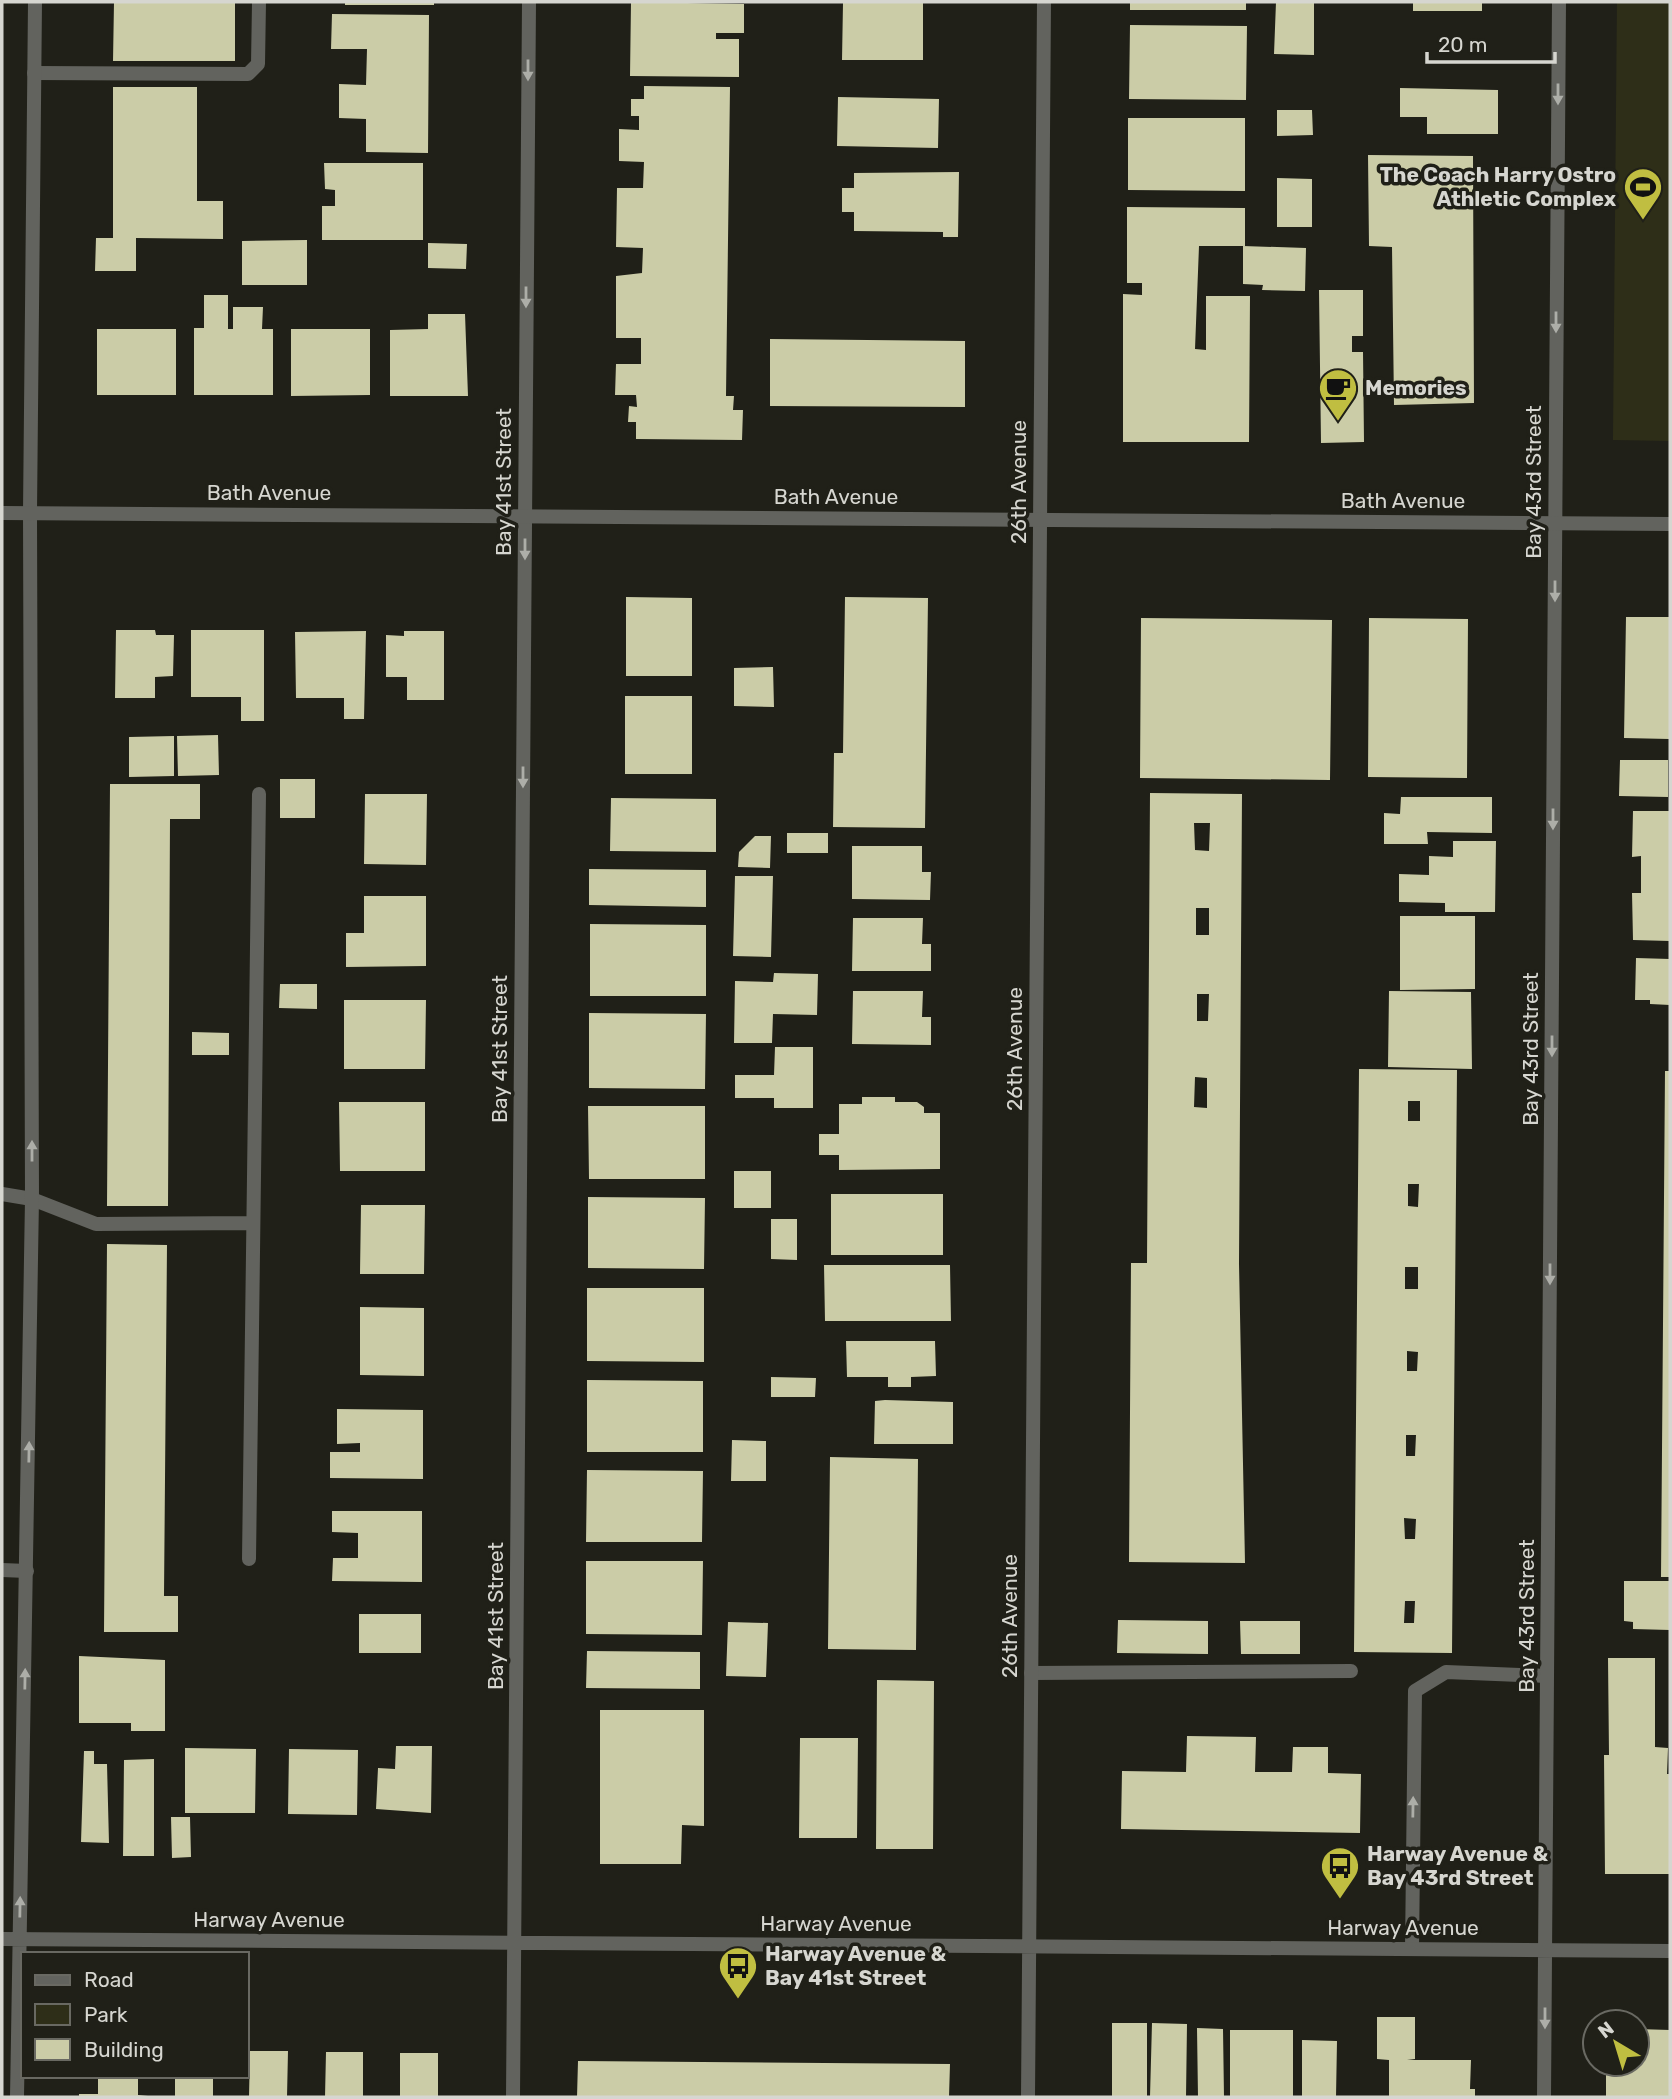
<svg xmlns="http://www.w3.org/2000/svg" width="1672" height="2099" font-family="Rubik,sans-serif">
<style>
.green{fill:#2e2e18}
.building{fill:#cbcca7;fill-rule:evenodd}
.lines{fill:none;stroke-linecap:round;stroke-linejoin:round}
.service{stroke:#62635e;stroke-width:14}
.minor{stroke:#62635e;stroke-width:14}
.tertiary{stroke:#62635e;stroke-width:14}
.oneway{fill:#adaea8}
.labels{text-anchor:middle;stroke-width:7;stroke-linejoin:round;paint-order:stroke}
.poi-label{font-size:21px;font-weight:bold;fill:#d6d6d0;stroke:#202018;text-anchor:start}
.street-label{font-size:21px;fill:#d6d6d0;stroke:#202018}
</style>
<rect width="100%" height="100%" fill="#202018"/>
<path class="green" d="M1617,2h53v439l-57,-1z"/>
<path class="building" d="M114,2h121v59h-122z
M345,2h89v3h-89z
M631,2l113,2v29h-28v6h23v38l-109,-1z
M923,2v58h-81l1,-57z
M1130,2h116v8h-116z
M1276,2h38v53l-40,-1z
M1413,2h69v9h-69z
M332,14l97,1 -1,138 -62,-1v-33l-27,-1v-34l27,1 1,-36h-36z
M1130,25l117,1 -1,74 -117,-1z
M644,86l86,1 -4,309h8l-1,14h10l-1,30 -106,-1v-17h-8l1,-16 8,1 -1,-12h-21l1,-31h25v-26h-25v-62l26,-3 1,-25 -27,-1 1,-59h26l1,-26 -25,-1v-32l20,1v-14h-8v-17h13z
M113,87h84v114h26v38l-87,-1v33h-41l1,-33h17z
M1400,88l98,2v44h-71v-17h-27z
M838,97l101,2 -1,49 -101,-2z
M1277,110h35l1,25 -36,1z
M1128,118h117v73l-117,-1z
M1368,155l105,1 1,247 -80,2 -2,-158 -23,-1z
M324,163h99v77h-101v-34h13v-16l-10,-1z
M959,172l-1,65h-15v-5l-89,-1v-19h-12v-24h12v-15z
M1277,178l35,1v48h-35z
M1127,207l118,1v38h-46l-4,103 11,1v-54h44l-1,146h-126v-148l19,1v-12h-15z
M307,240v45h-65v-44z
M428,243l39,1 -1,25 -38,-1z
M1243,246l63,2 -1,43 -43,-1 1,-5 -20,-1z
M1319,290h44v46h-11v16h11l1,90 -43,1z
M204,295h24v34h5v-22h30l-1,22h11v66h-79v-67h10z
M428,314h37l3,82h-78v-66l38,-1z
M97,329h79v66h-79z
M291,329h79v66l-79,1z
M770,339l195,2v66l-195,-1z
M626,597l66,1v78h-66z
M845,597l83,1 -3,230 -92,-1 1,-74h9z
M1626,617h44l-1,122 -45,-1z
M1141,618l191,2 -2,160 -190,-2z
M1369,618l99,1 -1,159 -99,-1z
M116,630h39l1,5h18l-1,41 -18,1v21h-40z
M191,630h73v91h-23v-24h-50z
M366,631l-2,88h-20v-21h-48l-1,-66z
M404,631h40v69h-37v-23h-21v-42l18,1z
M773,667l1,40 -40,-1v-38z
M625,696h67v78h-67z
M218,735l1,40 -41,1 -1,-40z
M174,736v40l-45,1v-40z
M1620,760h48v37l-49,-1z
M280,779h35v39h-35z
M110,784h90v35h-30l-2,387h-61z
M1150,793l92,1 -3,470 6,299 -116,-1 2,-299h16zM1194,823h16l-1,28 -14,-1zM1196,908h13v27h-13zM1197,994h12l-1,27h-11zM1195,1077l12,1v30l-13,-1z
M365,794h62l-1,71 -62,-1z
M1401,797h91v36l-65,-1 1,12h-44v-31l16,1z
M611,798l105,1v53l-106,-1z
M1633,811h37v130l-37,-1 -1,-47h9v-37l-9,1z
M787,833h41v20h-41z
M755,836h16l-1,32 -32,-1 1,-15z
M1453,841h43l-1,71h-50v-9l-46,-1v-28l30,1v-19l24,1z
M852,846h70v26h9l-1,28 -78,-1z
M589,869l117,1v37l-117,-2z
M735,876h38l-2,81 -38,-1z
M364,896h62v70l-80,1v-34h18z
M1400,916h75v73l-75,1z
M853,918h70l-1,26h9v27h-79z
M590,924l116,1v71h-116z
M1636,958l34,1v46l-20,-1v-4h-15z
M774,973l44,1 -1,41 -44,-1 -1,29h-38l1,-62 38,1z
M280,984h37v25l-38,-1z
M853,991h70l-1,26h9v28l-79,-1z
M1389,991l82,1 1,77 -84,-2z
M344,1000h82l-1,69h-81z
M589,1013l117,1 -1,75 -116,-1z
M192,1032l37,1v22h-37z
M775,1047h38v61h-39v-10h-39v-23h39z
M1359,1069l98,1 -5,583 -98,-1zM1408,1101h12v20h-12zM1408,1184h11l-1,23 -10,-1zM1405,1267h13v22h-13zM1407,1351l11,1 -1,19h-10zM1406,1435h10l-1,21h-9zM1404,1518l12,1 -1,20h-10zM1405,1601h10l-1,22h-10z
M1665,1071h5v506h-9z
M862,1097h33v5h22l7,5v6h16v56l-101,1v-15h-20v-21h20v-30h23z
M339,1102h86v69h-85z
M588,1106h117v73h-116z
M734,1171h37v37h-37z
M831,1194h112v61h-112z
M588,1197l117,1 -1,71 -116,-1z
M361,1205h64l-1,69h-64z
M771,1219h26v41l-26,-1z
M107,1244l60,1 -3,351h14v36h-74z
M824,1265h126l1,56h-126z
M587,1288h117v74l-117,-1z
M360,1307l64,1v68l-64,-1z
M846,1341h89l1,35 -25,1v10h-23v-10h-41z
M771,1377l45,1 -1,19h-44z
M587,1380l116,1v71h-116z
M885,1400l68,2v42h-79l1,-43z
M337,1409l86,1v69l-93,-1v-26h30v-9l-23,1z
M732,1440l34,1v40h-35z
M830,1457l88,2 -2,191 -88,-1z
M587,1470l116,1 -1,71h-116z
M332,1511h90v71l-90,-1 1,-23h25v-25l-26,-1z
M586,1561h117l-1,74 -116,-1z
M1624,1581h46v49l-37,-1v-7l-9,-1z
M359,1614h62v39h-62z
M1118,1620l90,1v33l-91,-1z
M1240,1621h60v33h-59z
M728,1622l40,1 -2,54 -40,-1z
M587,1651l113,1v37l-114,-1z
M79,1656l86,4v71h-34v-8h-52z
M1608,1658h47v89l13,1 -1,26h3v100h-65l-1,-119h5z
M877,1680l57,1 -1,168h-57z
M600,1710h104v116l-22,-1 -1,39h-81z
M1187,1736l69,1 -1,35h37l1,-25h35v26l33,1 -1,59 -239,-4 1,-58 64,1z
M800,1738h58l-1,100h-58z
M396,1746h36l-1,67 -55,-4 2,-41 17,1z
M185,1748l71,1 -1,64h-70z
M289,1749l69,1 -1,65 -69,-1z
M84,1751h10v13h13l2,79 -28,-1z
M154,1759v97h-31l1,-96z
M171,1817h19l1,40 -19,1z
M1377,2017h38v42l-8,1h64l-1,29h5v8h-86v-37l-12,-1z
M1112,2023h35v74h-35z
M1152,2023l35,1 -1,73h-36z
M1197,2028l26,1 1,68h-26z
M1637,2029l33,1v67h-64v-33h31z
M1230,2030h63v67h-63z
M1302,2040l35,1 -1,56h-34z
M250,2051h38l-1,46h-38z
M326,2052h37v45h-38z
M400,2053h38v44h-38z
M578,2061l372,3 -1,33h-372z
M98,2076h40v19l20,2h-79v-3h19z
M175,2076h38v21h-38z"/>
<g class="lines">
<path class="service" d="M34,73l214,1 10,-10 1,-62
M2,1194l30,5 64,25 157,-1
M249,1559l10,-765
M2,1570l25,1
M1031,1673l320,-2
M1412,1949l3,-258 31,-19 101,4"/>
<path class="minor" d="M2,1939l1668,12
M17,2097l15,-898 -2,-686 5,-511
M513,2097l16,-2095
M1028,2097l16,-2095
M1544,2097l15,-2095"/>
<path class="tertiary" d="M2,513l1668,11"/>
</g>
<defs><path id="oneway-solid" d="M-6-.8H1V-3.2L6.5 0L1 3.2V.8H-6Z" transform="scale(1.75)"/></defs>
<g class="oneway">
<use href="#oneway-solid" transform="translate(528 70) rotate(90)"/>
<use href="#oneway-solid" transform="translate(1558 94) rotate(90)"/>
<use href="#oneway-solid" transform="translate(526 297) rotate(90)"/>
<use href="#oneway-solid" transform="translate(1556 322) rotate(90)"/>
<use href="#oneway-solid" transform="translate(525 549) rotate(90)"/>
<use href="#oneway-solid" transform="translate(1555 591) rotate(90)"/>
<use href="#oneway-solid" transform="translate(523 777) rotate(90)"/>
<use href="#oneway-solid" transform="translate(1553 819) rotate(90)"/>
<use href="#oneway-solid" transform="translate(1552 1046) rotate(90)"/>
<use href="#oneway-solid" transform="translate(32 1151) rotate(-90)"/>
<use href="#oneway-solid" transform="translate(1550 1274) rotate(90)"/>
<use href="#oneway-solid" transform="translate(29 1452) rotate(-89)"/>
<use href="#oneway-solid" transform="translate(25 1679) rotate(-89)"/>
<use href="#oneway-solid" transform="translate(1413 1807) rotate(-89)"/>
<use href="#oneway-solid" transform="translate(20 1907) rotate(-89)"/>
<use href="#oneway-solid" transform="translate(1545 2018) rotate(90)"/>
</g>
<defs>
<g id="stadium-pin" transform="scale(2.0125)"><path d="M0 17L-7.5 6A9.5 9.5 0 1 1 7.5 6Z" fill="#c0be41" stroke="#202018"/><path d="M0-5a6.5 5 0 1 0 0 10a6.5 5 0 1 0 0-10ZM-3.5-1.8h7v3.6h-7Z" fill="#111"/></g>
<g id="cafe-pin" transform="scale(2.0125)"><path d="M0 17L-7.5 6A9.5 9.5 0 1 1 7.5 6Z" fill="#c0be41" stroke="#202018"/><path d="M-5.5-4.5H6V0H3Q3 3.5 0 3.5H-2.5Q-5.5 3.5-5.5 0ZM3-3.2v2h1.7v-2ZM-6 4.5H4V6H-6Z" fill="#111"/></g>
<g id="bus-pin" transform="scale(2.0125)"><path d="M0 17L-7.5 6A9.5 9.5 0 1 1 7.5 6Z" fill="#c0be41" stroke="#202018"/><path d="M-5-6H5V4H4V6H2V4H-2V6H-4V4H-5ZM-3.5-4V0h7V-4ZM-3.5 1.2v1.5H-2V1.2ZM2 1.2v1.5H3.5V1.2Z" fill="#111"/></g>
</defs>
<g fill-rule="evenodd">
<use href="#stadium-pin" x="1643" y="187"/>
<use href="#cafe-pin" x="1338" y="388"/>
<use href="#bus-pin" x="1340" y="1866"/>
<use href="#bus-pin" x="738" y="1966"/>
</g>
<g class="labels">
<g class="poi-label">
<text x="1616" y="182" text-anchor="end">The Coach Harry Ostro<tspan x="1616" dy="24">Athletic Complex</tspan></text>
<text x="1365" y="395">Memories</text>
<text x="1367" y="1861">Harway Avenue &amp;<tspan x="1367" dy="24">Bay 43rd Street</tspan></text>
<text x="765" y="1961">Harway Avenue &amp;<tspan x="765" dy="24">Bay 41st Street</tspan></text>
</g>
<g class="street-label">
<text transform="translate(504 482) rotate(-90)" y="7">Bay 41st Street</text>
<text transform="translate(1019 482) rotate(-90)" y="7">26th Avenue</text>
<text transform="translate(1534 482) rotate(-90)" y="7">Bay 43rd Street</text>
<text x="269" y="500">Bath Avenue</text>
<text x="836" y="504">Bath Avenue</text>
<text x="1403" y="508">Bath Avenue</text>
<text transform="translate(500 1049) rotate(-90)" y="7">Bay 41st Street</text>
<text transform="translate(1015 1049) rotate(-90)" y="7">26th Avenue</text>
<text transform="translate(1531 1049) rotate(-90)" y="7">Bay 43rd Street</text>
<text transform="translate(496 1616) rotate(-90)" y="7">Bay 41st Street</text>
<text transform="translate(1010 1616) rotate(-90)" y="7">26th Avenue</text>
<text transform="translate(1527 1616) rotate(-90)" y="7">Bay 43rd Street</text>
<text x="269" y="1927">Harway Avenue</text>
<text x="836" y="1931">Harway Avenue</text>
<text x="1403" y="1935">Harway Avenue</text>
</g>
</g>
<rect width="1672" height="2099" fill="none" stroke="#d6d6d0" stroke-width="7"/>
<rect x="21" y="1952" width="228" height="126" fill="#202018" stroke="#696962" stroke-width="2"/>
<rect x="35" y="1975" width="35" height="10" fill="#62635e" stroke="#696962" stroke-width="2"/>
<text x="84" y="1987" font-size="21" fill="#d6d6d0">Road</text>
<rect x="35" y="2004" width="35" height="21" fill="#2e2e18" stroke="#696962" stroke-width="2"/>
<text x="84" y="2022" font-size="21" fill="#d6d6d0">Park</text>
<rect x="35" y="2039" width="35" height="21" fill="#cbcca7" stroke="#696962" stroke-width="2"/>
<text x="84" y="2057" font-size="21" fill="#d6d6d0">Building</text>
<g transform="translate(1616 2043) rotate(322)"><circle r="33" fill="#202018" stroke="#696962" stroke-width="2"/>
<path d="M0-5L12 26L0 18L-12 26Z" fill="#c0be41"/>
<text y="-10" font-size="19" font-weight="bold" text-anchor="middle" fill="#d6d6d0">N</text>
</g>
<path d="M1427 52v10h128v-10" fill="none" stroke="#d6d6d0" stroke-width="3.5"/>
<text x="1438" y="52" font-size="21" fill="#d6d6d0" stroke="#202018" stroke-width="5" paint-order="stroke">20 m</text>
</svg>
